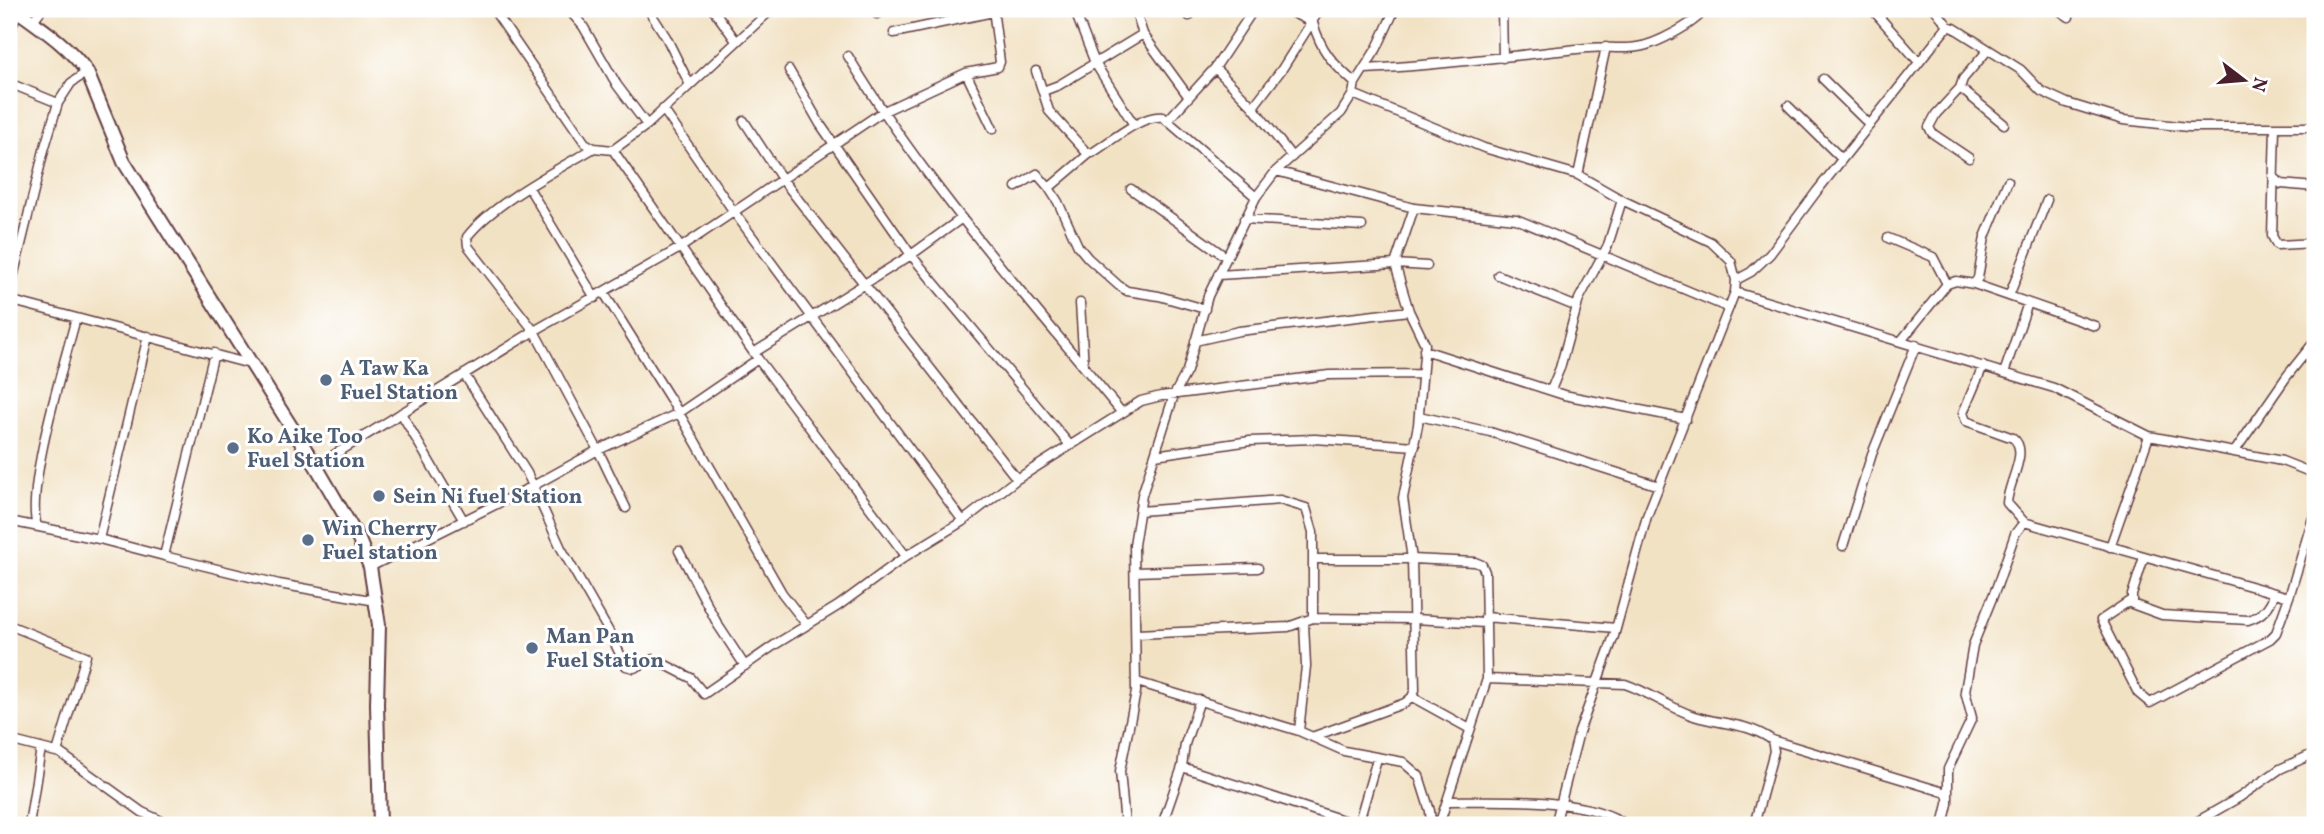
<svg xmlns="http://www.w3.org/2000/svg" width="2324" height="834" font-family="Vollkorn,serif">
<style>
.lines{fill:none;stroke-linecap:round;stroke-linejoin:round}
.street-casing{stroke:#633c42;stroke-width:11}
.primary-casing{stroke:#633c42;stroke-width:16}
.street{stroke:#fff;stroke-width:8}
.primary{stroke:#fff;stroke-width:12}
.service-dot{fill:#5c6f8a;stroke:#fff;stroke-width:2.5}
.labels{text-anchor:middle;stroke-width:6;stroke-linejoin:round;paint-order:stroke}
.service-label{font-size:21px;font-weight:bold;fill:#4e5e75;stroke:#fff;text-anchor:start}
</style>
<rect width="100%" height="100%" fill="#fff"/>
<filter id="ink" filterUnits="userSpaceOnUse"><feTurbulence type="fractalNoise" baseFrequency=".0143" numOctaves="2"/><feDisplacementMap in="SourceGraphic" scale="14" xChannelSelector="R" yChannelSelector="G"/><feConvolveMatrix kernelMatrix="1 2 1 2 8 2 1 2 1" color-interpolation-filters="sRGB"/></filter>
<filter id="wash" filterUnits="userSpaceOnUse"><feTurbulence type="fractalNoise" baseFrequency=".00686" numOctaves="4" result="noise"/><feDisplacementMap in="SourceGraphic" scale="28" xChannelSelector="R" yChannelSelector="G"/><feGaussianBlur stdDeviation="1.57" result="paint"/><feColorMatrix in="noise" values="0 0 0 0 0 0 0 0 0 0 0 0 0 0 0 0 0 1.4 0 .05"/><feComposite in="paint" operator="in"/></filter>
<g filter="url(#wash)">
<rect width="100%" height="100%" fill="#f2e2c4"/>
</g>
<g filter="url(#ink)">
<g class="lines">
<g class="street-casing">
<path id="street" d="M493,9l92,134 9,5 19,2
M568,9l15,17 34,59 30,40
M648,9l18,28 23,46
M713,9l23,32
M772,9l-125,116 -34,25 145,209 148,197
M872,9l5,5
M1074,9l21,54 39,62
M1135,9l8,25 45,62
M1285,9l28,14c8,28 20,41 42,60
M1502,9l1,49
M1872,9l47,53
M1935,9l13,17
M2057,9l12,8
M1189,16l5,-7
M32,22l10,-13
M894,33l99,-21
M9,37l8,-26
M1988,50l-25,29 -3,9 44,36
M848,56c77,128 179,241 274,357
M1215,68l38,39 39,50
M1365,69c75,-3 149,-14 223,-21 16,-2 33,2 49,-1 18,-2 58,-23 68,-38
M789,70l31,54 91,131 158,189
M1036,71l13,40 38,42h5c18,-11 50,-39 71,-36l93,80
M966,73l27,56
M1823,79l47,46
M9,83l49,20
M1960,88l-24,26 -7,13 3,6 37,25
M1043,91l16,-6 84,-51
M1353,94l131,54 94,27 44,25 89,42 20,19 5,19 -1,12 -88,224 -33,120 -35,96 -24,93
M1788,106l54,53
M1253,107l29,-38 38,-60
M663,109l71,103 229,309
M744,121l38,58 235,300
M1167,121l48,-53 39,-59
M2275,127l-3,109 5,9 38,-2
M594,148c-37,22 -102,56 -127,89l1,9 66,85 64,119 28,58
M1089,154l-40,34 9,14 20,44 10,12 30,27 9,6 32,5 46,13
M1276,171l138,37 102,11 213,89
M1578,175l28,-128
M2273,176l8,8 34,3
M1016,187l21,-13 12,14
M529,188l66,110
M1131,189l95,68
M1244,219l118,7
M1888,238l45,19 14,27
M1218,275l177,-11 32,2
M1498,275l79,32
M1736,280l15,-8 19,-18 47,-63 131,-165 6,2 67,42 20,21 26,12 56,17 65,7h127
M1974,284l121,42
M1735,292l319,96 95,48 133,25 33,13
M604,293l75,120 103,180 24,31
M9,294l35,-144 14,-47 13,-20 16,-11
M2009,296l38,-96
M9,300l241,64
M1080,303l4,64
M1195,341l44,-10 170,-20
M1901,341l46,-57 9,-3 18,3 4,-6 7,-41 23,-56
M1424,350l140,45 122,24
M755,352l156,-97 51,-37
M1983,366l-20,47 3,8 47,17c17,13 -5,44 -6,65l17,19
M2004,373l24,-70
M464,374l63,99 34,75 47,82 18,36 8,2 20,-9 37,19 13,16 72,-50 62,-38 68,-50 57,-35 54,-42 124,-78 20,-5 168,-21 92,-1
M1551,390l9,-22 19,-69 29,-54 14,-45
M401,413l63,108
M1419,416l71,16 169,54
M2235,451l52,-75 28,-35
M1155,455l95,-14 65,-2 100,7
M316,466l218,-135 146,-83 202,-136 84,-39 32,-6 2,-5 -7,-53
M1140,511l140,-11 26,8 7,24v86
M9,521l90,18 49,-203
M37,526c-12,-37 28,-165 39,-208
M99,539l65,17 50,-203
M1843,546l29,-92 44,-109
M2110,547l39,-111
M679,551l39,74 27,41
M164,556l115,28 97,17
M2144,557l-12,38v9l30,11 86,5c13,-4 22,-12 26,-26
M1313,559h99l63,3 7,3 3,7 2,107 -48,146
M370,567l163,-81 65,-36 81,-37 79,-54
M1135,572l123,-4
M2131,600l-30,20 37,73 12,10 120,-64 6,-6 13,-36
M1485,617l131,11
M9,625l77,31 -29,96
M1137,634l151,-7 25,-9 101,1 71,4
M1487,679l138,5c24,8 45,24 69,32 28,9 52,6 78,24l2,11 -20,74
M1137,682l162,49 45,20 59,11 16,14 11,35 1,14
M1412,697l58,32
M1299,731l7,-65 -2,-43
M1312,737l93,-34 7,-6 3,-7 -3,-131 -9,-61 15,-73 7,-81 -16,-33 -14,-47 19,-56
M9,740l51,13 82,59 28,13
M1772,740l175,53
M1182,767l3,-23 15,-44
M1447,801c46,0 143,-5 179,24
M29,825l12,-77
M1125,825l-5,-54 16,-79 -2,-147 8,-50 32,-100 13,-24 21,-75 48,-99 20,-26 65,-58 12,-19 2,-11 22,-35 18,-39
M1162,825l20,-58 176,58
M1358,825l19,-66
M1943,825l5,-21v-35l24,-51 -7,-27 8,-46 24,-59 18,-52 9,-12 265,75 26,-86
M2191,825l49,-28 40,-28 35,-16"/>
</g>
<g class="primary-casing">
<path id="primary" d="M15,9c25,18 54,37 72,63l37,90 192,304 43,74 11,27 9,58 -2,79 3,121"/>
</g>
<use href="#street" class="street"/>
<use href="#primary" class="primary"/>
</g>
</g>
<g class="service-dot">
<circle cx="326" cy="380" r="7"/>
<circle cx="233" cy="448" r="7"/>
<circle cx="379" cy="496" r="7"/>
<circle cx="308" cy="540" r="7"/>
<circle cx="532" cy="648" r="7"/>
</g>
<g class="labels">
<g class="service-label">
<text x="340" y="375">A Taw Ka<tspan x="340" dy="24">Fuel Station</tspan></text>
<text x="247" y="443">Ko Aike Too<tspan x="247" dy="24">Fuel Station</tspan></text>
<text x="393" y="503">Sein Ni fuel Station</text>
<text x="322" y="535">Win Cherry<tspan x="322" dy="24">Fuel station</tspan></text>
<text x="546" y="643">Man Pan<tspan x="546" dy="24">Fuel Station</tspan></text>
</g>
</g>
<rect width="2324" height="834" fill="none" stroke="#fff" stroke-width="35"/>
<g transform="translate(2244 80) rotate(106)" stroke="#ffffff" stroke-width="5" paint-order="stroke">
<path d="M0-5L12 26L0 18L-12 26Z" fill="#4a1f2b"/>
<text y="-10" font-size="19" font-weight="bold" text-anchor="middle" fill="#4a1f2b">N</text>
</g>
</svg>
